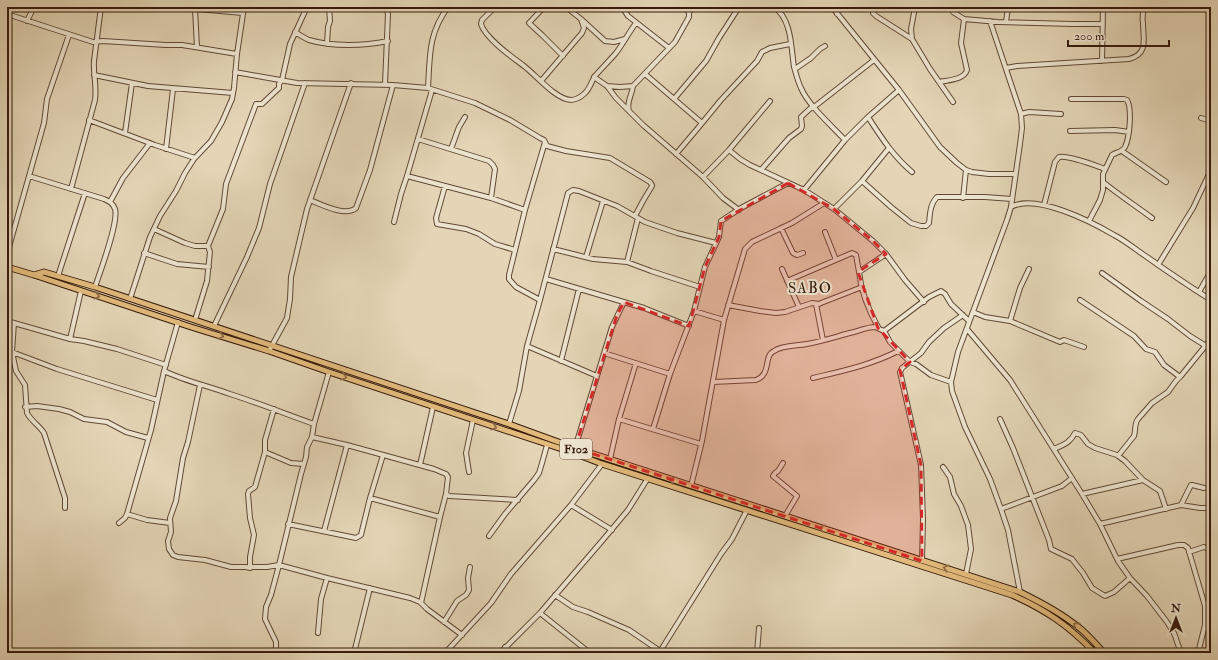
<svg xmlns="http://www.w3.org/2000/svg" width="1218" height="660" font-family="'IM FELL Double Pica',serif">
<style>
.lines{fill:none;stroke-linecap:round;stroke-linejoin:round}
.minor-casing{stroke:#614a36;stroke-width:6}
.major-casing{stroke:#361b0c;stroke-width:7}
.minor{stroke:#ede4d0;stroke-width:4}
.major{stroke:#e2ba7b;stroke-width:5}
.oneway{stroke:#8c6a44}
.marked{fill:#d62828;fill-opacity:0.2;stroke:#d62828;stroke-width:3;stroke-dasharray:8 5;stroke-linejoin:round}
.labels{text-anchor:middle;stroke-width:4;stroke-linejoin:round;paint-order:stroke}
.shield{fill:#ede4d0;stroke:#6d5747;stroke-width:1}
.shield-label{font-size:12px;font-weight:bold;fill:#361b0c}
.quarter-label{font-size:15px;letter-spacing:1px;fill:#361b0c;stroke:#ede4d0}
</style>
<rect width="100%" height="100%" fill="#e3d5b6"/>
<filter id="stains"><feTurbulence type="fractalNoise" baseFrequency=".005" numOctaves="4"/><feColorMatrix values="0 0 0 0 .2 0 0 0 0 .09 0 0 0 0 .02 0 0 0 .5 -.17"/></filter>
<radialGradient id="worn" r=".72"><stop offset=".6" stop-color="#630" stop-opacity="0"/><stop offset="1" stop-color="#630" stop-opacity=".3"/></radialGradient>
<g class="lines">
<g class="minor-casing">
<path id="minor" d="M174,7l69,6
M382,7c4,0 5,3 6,7l-3,70
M495,7l-13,13 -1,4c4,14 31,33 43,42 12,9 31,33 47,34 4,0 10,-3 13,-6 6,-5 7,-12 11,-18 7,-8 14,-15 21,-23 7,-9 13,-21 20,-30
M544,7l-15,16 14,13 20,20
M566,7l15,12 24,22 9,1 11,-3
M624,7v3l4,6 41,32
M774,7c18,12 17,41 20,60 2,7 4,15 7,21 7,17 31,38 44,52
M832,7l67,83 41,57 17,16 9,7 6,2 17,2h26
M873,7v6l3,3 36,23
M915,7l-4,22 1,10 18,30 23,33
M952,7l1,5 11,7 34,3 75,2h30
M195,9l2,38
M689,12l6,-5
M7,14l86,28 10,-1 63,4h16l55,9
M837,14l1,-7
M27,21l7,-14
M990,21l31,93 1,14 -2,16 -9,63 -4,13 -49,132 -7,30 1,9 13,36 25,52 11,30 7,21 12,62
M1006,22l2,-15
M295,32c5,3 9,6 14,8 24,7 55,6 79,1
M327,44l1,-17 2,-6 -1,-14
M1102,61l1,-54
M1006,68l11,-2 112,-7c20,-5 14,-21 14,-36 -1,-5 0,-11 1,-16
M795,69l16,-11 9,-9 5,-3
M235,72l62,11 96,2 35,3 47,15 35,17 30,18 4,2 3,6 19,5 44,7 40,24 2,3v1l-9,15 -8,15
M645,74l57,49
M94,75l54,11 85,7
M594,77l13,9 9,12 27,27 60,52 20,21 16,12
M541,81l41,-48 2,-5 -3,-9
M939,82c9,-2 25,-2 28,-12l-6,-27 3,-24
M607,86l13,1 13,-1 42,-44 14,-25v-5l-6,-5
M428,88c2,-32 0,-54 20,-81
M674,99l32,-38 13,-23 20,-31
M1071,99h53l3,1c5,8 3,37 -2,47 -3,5 -8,5 -13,8l-9,19v16l-3,10 -11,21
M814,107l60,-47
M629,111c-3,-10 3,-15 4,-25
M1021,114l8,-2 32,2
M868,117c13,20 25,39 44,55
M1201,118l10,3
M89,120l66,25 40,13
M1070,131l45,-1 14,2
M125,133l7,-50
M418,139l71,22 4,4 2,4 -4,29
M166,149l7,-60
M451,149l8,-22 6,-10
M729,150l11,9 10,6 54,25 30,19 39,32 13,13 19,26 19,22
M1122,151l44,31
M676,154l22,-26 23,-28 36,-39 5,-9 8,-4 20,-4
M761,170l28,-32 12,-9 1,-3 -1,-9 12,-11
M29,176l75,23c5,2 9,4 11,10 4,13 -15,63 -20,78
M407,176l84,22 34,12
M703,177l26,-27 41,-49
M862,181l29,26 20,16 10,3h5l3,-3c1,-9 1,-19 8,-26h48l27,2
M1103,182c16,13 33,24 49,36
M445,186l-9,32 1,6 29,5 13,5 16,10 20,6
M71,189l24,-89c2,-15 -2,-25 -1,-39l7,-54
M804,190l41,-50 23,-23 31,-27
M963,198l3,-28
M310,200c12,5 36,17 46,8l14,-38 23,-85
M110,202l13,-24 27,-35
M1044,205l11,-43 4,-5c10,-2 35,8 46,12
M1011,207c25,-14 81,15 103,28 12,6 22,15 33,22 21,15 42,29 64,43
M834,209l28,-28 27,-33
M394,222l7,-28 6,-18 25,-86
M781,228l12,25 4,2 6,-2
M154,229l31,14 10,3h13
M825,232l11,28
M553,249l40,10 34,3 24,9 49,16
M144,253l33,11 32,3
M7,254l37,-131 3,-24 22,-64
M586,257l17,-56
M627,262l11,-44
M1158,265l35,-57 16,-34v-4l2,-4
M782,269l17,38
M1102,273l39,28 27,18 22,17 16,10
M58,276l27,-83
M546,279l98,29 45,18
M787,281l65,-28 4,2 3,17
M1199,292l12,-21
M130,299l20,-62 10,-21 16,-25 9,-18 9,-14 17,-18 11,-19 10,-23 2,-11 3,-34 7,-47
M540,300l-24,-13 -7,-8v-4l16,-65 20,-68
M1080,300l54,36 12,13 9,3 9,13 16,12
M816,304l7,36
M728,305l32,6 16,2 9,-1 27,-9 7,1 2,-1 41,-16
M694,311l30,9
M973,312l12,5 25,4 50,21 4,-2 20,7
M195,320l12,-39 3,-29 -2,-6 15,-37 3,-25 30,-80h6l17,-16v-4l3,-4 8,-36 17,-37
M7,321l63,18 14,2 33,8 49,16
M1010,321l10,-33 9,-19
M14,323l-2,29 4,19 9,14 2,28c4,8 12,12 17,20l21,65v10
M214,326l33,-69 12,-29 11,-44 35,-101
M878,327c-9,-16 -17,-36 -19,-55l27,-18
M967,329l43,51 72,114 18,30 18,37 12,17 17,18 20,26 7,11 7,20
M884,331l45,-34 12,-6 4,3 6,10 18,17
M70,339l11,-48
M527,346l70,30
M269,351l18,-33 3,-19 1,-22 16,-68 44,-126
M12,352l45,17 100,31
M604,353l66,21
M561,361l18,-72
M164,371c21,10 44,15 66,23 28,9 56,20 84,30
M813,378c29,-7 58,-13 85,-27
M713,382l43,-2c16,-6 7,-24 18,-29 9,-6 22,-5 33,-7 16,-3 31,-8 47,-12 7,-2 14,-5 21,-5l9,4 6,11 20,20 6,2 15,11 20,7
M200,385l-12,57 -5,16 -7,43 -6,17 1,14 -3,9 1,8 4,6 5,2 27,3 26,7h15l4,1 2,-1h15l12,-2 48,13 83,20 10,4 7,7 35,26
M25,407l12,-1 22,3 11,3 14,7 23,3 19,10 22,6
M619,419l82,25
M1000,419l13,29 36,92 2,9 21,10 11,14 9,15 13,8 9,-4 16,-14
M509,424l10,-33 8,-45 13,-46 28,-107 5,-3 6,1 38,15 28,16 32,11 39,10
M653,429l17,-55 24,-63 11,-44 14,-30 2,-16 20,-13 47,-25
M312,437l35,8 87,24 12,5 2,3 -2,17 -6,23 -19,86
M575,448l37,-121 12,-25
M1054,449c9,-4 16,-6 21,-16l6,2 7,9 7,4 22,7 8,6 18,19 17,11 6,18
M265,452l26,11 13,1
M1118,456l16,-20c2,-6 0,-12 4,-17l14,-16 16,-11 8,-11 4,-4 31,-38
M610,459l9,-40 17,-56
M783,463l-5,8 -3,2 -2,3 24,20 -12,20
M420,465l13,-58
M943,467l7,10 4,17 7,12 7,19 3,24 -5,25
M469,472l-3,-19 7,-33
M691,486l11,-45 22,-121 21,-71 7,-7 40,-19 32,-20
M446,494l3,2 69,4
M1082,494l61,-14
M370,498l70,19
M571,505l41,25
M1181,505l10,-20h1l12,3
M1001,509l61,-23 10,-8
M127,514l20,6 23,3
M119,523l6,-5 2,-4 24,-84 13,-59 14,-49
M288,524l68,14 5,-3 9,-37 13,-43
M1100,524l81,-19 19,3h11
M324,531l23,-86
M489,536l16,-22 29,-34 5,-7 3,-10 5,-18
M1189,552l15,-5 5,2 2,16
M1117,559l61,-14h6l4,3 17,58v19l-7,28
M922,561l1,-42 -2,-54 -21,-93 2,-4 19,-15 8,-11 15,-14 19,-13
M250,568v-11l4,-22 -4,-17 -2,-24 1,-3 6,-4 10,-35v-12l9,-31
M555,595l18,12 15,5 41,18 31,21
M540,613l50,40
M444,622l13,-21 9,-6 3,-5 -1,-12 2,-11
M1205,625h6
M318,633l3,-34 6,-21
M505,647l8,6
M276,653v-11l-11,-23 1,-12 5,-12 8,-30 22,-91 5,-17 1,-10 5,-10 2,-13 15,-52
M354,653l16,-65
M445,653l46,-50 20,-29 60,-69 31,-41
M500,653l40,-40 62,-72 26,-31 20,-32
M659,653l62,-99 11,-15 15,-29
M757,653l2,-25"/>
</g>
<g class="major-casing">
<path id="major" d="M7,267l27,8 157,52 78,24 60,21 242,80 31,12 410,131c34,15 57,31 83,58
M34,275l10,-3 51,15 414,137 66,24 445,144c22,11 43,22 62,38 8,7 15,15 22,23"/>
</g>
<use href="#minor" class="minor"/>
<use href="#major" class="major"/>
</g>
<defs><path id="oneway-chevron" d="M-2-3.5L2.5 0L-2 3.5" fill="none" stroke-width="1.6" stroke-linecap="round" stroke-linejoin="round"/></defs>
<g class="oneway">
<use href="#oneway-chevron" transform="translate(97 296) rotate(18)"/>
<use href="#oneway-chevron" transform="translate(221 336) rotate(17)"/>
<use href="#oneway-chevron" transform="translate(344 377) rotate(18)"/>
<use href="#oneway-chevron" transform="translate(494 427) rotate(18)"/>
<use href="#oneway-chevron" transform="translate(672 480) rotate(-162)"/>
<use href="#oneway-chevron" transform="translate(822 528) rotate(-162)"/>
<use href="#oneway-chevron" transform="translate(946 568) rotate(-163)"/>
<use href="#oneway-chevron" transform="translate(1076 625) rotate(-143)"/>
</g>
<path class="marked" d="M788,183l46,26 39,32 13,13 -28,18 20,56 32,34 -10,8 21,95 1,96 -347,-113 42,-133 7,-13 65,24 16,-59 14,-30 2,-16z"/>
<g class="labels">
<rect class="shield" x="560" y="439" width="32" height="20" rx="3"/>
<g class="shield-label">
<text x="576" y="453">F102</text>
</g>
<g class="quarter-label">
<text x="810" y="293">SABO</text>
</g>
</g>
<rect width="1218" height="660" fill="none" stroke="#e3d5b6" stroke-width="24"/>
<rect x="8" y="8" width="1202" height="644" fill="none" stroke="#361b0c" stroke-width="2"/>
<rect x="12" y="12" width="1194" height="636" fill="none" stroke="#361b0c"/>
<g transform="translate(1176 618)" stroke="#ede4d0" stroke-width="3" paint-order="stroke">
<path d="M0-3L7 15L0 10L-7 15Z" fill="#361b0c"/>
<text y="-6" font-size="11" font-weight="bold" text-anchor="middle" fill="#361b0c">N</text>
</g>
<path d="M1068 40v6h101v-6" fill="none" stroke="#361b0c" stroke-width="2"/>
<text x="1074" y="40" font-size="12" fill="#361b0c" stroke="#ede4d0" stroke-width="3" paint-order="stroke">200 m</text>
<rect width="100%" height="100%" filter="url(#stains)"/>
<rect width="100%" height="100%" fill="url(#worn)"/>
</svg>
